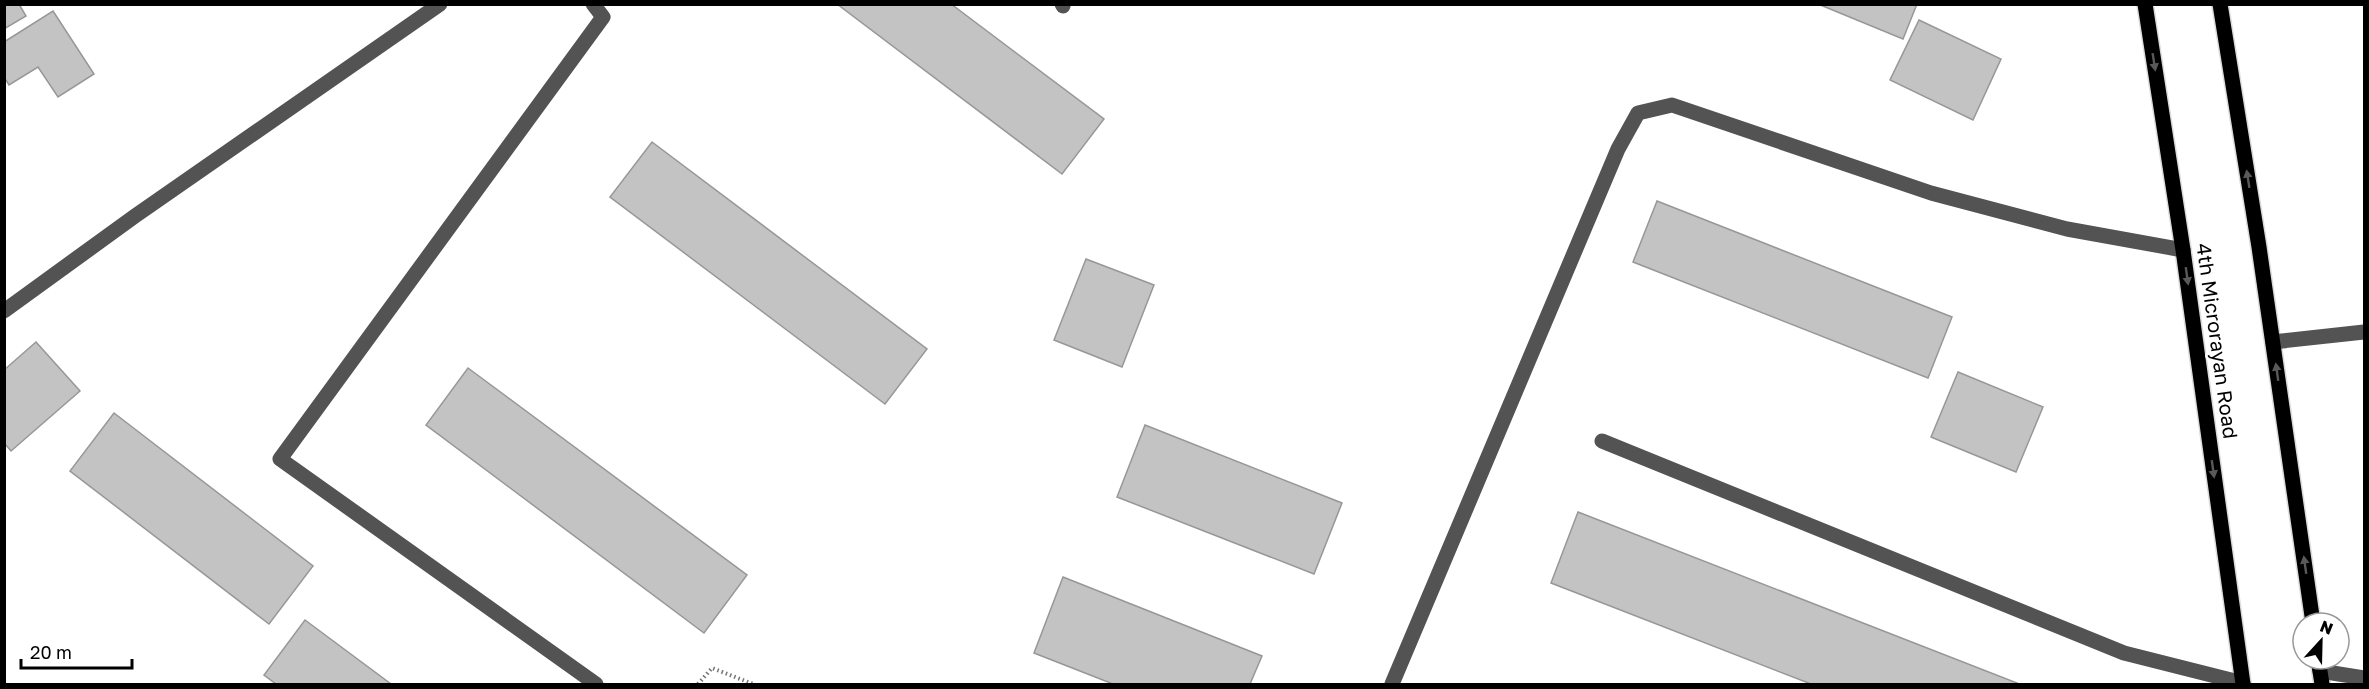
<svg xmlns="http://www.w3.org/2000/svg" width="2369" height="689" font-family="'Golos Text',sans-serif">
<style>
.building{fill:#c3c3c3;stroke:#979797;stroke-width:1.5}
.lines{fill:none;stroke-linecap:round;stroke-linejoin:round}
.major-casing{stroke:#dbdbdb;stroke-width:18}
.path{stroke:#757575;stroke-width:4;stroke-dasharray:1.5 3;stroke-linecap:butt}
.minor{stroke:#535353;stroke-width:15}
.major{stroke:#000;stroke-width:15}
.oneway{fill:#595959}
.labels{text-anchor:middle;stroke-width:5;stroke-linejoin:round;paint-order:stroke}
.street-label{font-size:20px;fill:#000;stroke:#fff}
</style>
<rect width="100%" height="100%" fill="#fff"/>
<path class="building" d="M4,4h15l7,12 -22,13z
M837,4h114l153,115 -42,55z
M1818,4h99l-14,35z
M53,11l41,63 -36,23 -20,-30 -29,18 -5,-8v-35z
M1919,20l82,39 -28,61 -83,-40z
M652,142l275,207 -42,55 -275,-207z
M1657,201l295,116 -24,61 -295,-116z
M1086,259l68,26 -32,82 -68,-27z
M36,342l44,49 -69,60 -7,-8v-73z
M468,368l279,207 -43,58 -278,-208z
M1958,372l85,35 -27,65 -85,-35z
M114,413l199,153 -44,58 -199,-153z
M1145,425l197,78 -28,71 -197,-77z
M1578,512l439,171 -1,1h-205l-260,-101z
M1063,577l199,79 -12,28h-137l-79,-31z
M305,620l86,64h-115l-12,-9z"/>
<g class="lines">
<g class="major-casing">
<path id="major" d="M2145,4l38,246 60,434
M2220,4l39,243 54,376
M2318,659l4,25"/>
</g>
<path class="path" d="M698,684l14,-16 41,16"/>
<path class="minor" d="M593,4l10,13 -323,442 316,225
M1062,4l1,2
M4,311l131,-95 305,-212
M2273,342l91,-10
M1602,441l522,212 119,30
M2320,671l44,7
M1392,684l226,-535 20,-36 34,-8 259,88 136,36 116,21"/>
<use href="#major" class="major"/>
</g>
<defs><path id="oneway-solid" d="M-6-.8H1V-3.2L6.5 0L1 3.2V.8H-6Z" transform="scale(1.5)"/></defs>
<g class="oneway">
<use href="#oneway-solid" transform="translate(2154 62) rotate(81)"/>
<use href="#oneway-solid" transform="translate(2248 179) rotate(-99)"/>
<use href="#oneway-solid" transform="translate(2187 276) rotate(82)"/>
<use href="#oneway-solid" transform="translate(2277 372) rotate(-98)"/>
<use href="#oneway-solid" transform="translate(2213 469) rotate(82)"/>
<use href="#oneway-solid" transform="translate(2305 565) rotate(-98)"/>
</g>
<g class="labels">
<g class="street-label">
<text transform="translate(2217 341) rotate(82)" y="7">4th Microrayan Road</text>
</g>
</g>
<rect width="2369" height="689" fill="none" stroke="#000000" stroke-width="12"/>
<g transform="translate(2321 641) rotate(22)"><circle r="28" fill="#ffffff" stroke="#999999" stroke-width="1.5"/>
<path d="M0-4.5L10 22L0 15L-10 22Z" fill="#000000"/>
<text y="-9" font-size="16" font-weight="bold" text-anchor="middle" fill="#000000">N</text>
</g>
<path d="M21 659v9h111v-9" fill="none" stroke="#000000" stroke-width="3"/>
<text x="30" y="659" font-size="18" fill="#000000" stroke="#ffffff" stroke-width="4.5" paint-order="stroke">20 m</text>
</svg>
